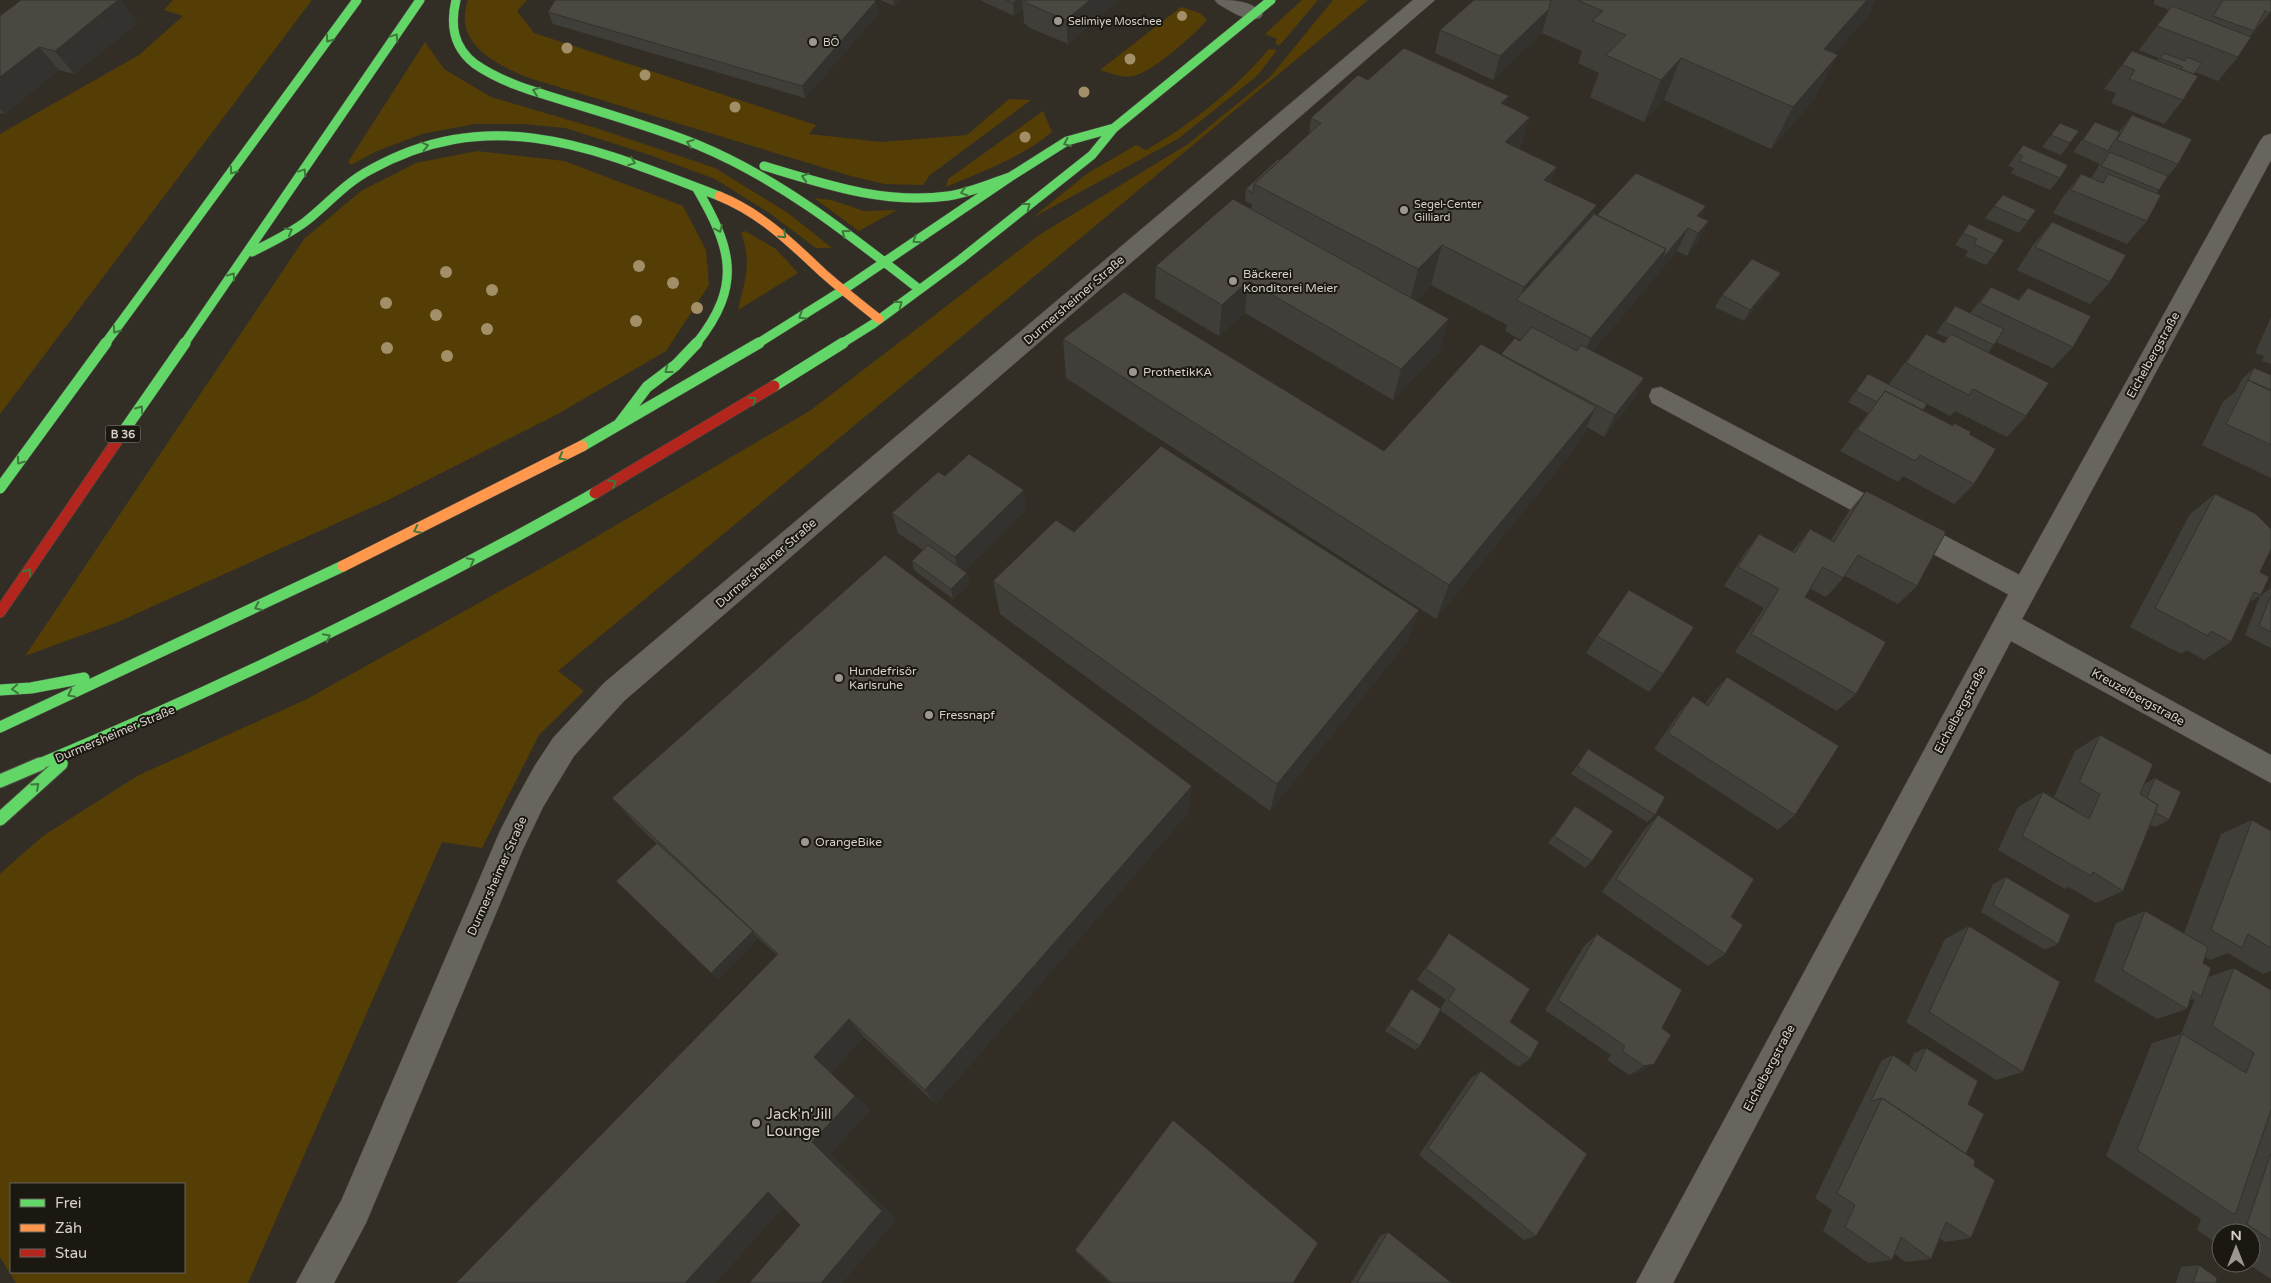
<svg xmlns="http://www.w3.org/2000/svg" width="2271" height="1283" font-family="'Varela Round',sans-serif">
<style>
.green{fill:#543e05;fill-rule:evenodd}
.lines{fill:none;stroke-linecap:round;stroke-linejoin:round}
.lane-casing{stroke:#4e4b44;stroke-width:1}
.street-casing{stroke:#4e4b44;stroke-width:1}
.fast-far2-casing{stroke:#4e4b44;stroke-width:10}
.fast-far1-casing{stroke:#4e4b44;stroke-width:12}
.fast-casing{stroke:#4e4b44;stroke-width:15}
.slow-far1-casing{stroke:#4e4b44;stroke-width:10}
.slow-casing{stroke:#4e4b44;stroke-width:12}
.jam-casing{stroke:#4e4b44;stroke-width:12}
.lane{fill:#68655e;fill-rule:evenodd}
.street{fill:#68655e;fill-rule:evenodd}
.fast-far2{stroke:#63d668;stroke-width:9}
.fast-far1{stroke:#63d668;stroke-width:11}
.fast{stroke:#63d668;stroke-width:13}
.slow-far1{stroke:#ff974d;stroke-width:9}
.slow{stroke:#ff974d;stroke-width:11}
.jam{stroke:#b3261e;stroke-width:11}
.tree{fill:#a28f67}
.wall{fill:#403e39}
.shaded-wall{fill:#34322e}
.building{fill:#4b4842;stroke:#34322e}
.oneway{stroke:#3f773d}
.poi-dot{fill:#9c988f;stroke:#1b1812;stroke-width:2}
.labels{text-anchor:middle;stroke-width:4;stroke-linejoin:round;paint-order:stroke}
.far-poi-label{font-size:11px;fill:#d5d1c8;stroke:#1b1812;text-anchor:start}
.shield{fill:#1b1812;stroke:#9d9a91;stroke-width:1}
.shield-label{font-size:11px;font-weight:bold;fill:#d5d1c8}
.poi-label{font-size:12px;fill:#d5d1c8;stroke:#1b1812;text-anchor:start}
.street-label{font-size:12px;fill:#d5d1c8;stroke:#1b1812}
.near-poi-label{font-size:15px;fill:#d5d1c8;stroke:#1b1812;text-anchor:start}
</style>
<rect width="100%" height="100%" fill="#322e26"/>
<path class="green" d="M173,0h139l-312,414v-280l139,-79 44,-39 -19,-6z
M468,0h59l-10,11 17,22 282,92 -7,9 72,8 86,-7 42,-36 22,1 -101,75 -7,10 -39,-1 -33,-8 -322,-98c-32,-13 -77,-34 -61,-78z
M1302,0h16l-38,45 -5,-1 2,-5 -12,-5z
M1333,0h35l-810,671 26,20 -45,44 -57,113 -40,-6 -194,441h-232l-16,-26v-383l3,-3 40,-35 96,-61 168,-76 272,-152 232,-137 228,-175 149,-91 82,-67zM11,1184h173v88h-173z
M1181,7l19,6 7,7c-14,16 -53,51 -73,56 -12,3 -23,-3 -34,-6z
M425,42l19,27 47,28 105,31 119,40 73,45 44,35h-16l-48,-36 -53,-33 -65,-24 -85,-27 -42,-4h-48l-53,10 -45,17 -26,14 -3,-3z
M1269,49l8,1 -19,25 -80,64 -146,79 56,-45 48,-28 10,5c46,-26 89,-61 123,-101z
M1043,111l9,21c-31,26 -69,39 -106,55l2,-8z
M477,151l87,10 119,45 23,44 3,35 -43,66 -110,64 -170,86 -268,121 -93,34 279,-417 57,-48 55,-28z
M814,198l17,2 33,11 33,-1 -38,21z
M745,231l31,18 22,24 -60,37c7,-29 14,-48 3,-77z"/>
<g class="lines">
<g class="lane-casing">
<path id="lane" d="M1215,0c16,0 37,0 48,14l-3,4c-15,4 -29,-7 -42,-14z
M1661,387l372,195 4,8 -4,8 -9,3 -9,-3 -363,-195 -3,-7 3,-7z"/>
</g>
<g class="street-casing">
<path id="street" d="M1413,0h22l-811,701 -50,55 -31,51 -20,42 -157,374 -32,60h-38l46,-84 158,-368 17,-33 17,-31 19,-29 51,-55z
M2271,134v26l-249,459 249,136v28l-260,-142 -338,642h-37l379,-701 245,-441 4,-5z"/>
</g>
<g class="fast-far2-casing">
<path id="fast-far2" d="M456,0c-6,25 -3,47 19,64 26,18 57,27 87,36 45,14 92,27 136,45 82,34 152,90 221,144
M764,166c60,18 121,39 184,30 21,-3 41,-12 62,-19
M252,252c18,-9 37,-18 53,-30 22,-17 40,-39 65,-52 124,-69 228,-20 349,26
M105,344l252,-344
M184,344l236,-344
M696,344c48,-60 35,-97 0,-157
M757,344l86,-54 167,-113 57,-36 47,-13
M841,344l32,-20 88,-65 131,-104 22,-27 157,-128"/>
</g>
<g class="fast-far1-casing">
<path id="fast-far1" d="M774,386l69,-43
M619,424l28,-37 29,-22 21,-22
M121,435l64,-92
M582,446l177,-103
M0,488l106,-145
M0,690l31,-2 53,-10
M0,727l343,-161
M37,765c192,-80 377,-170 558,-272
M59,765l3,-2"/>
</g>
<g class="fast-casing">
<path id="fast" d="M0,781l40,-17
M0,819l61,-55"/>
</g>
<g class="slow-far1-casing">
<path id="slow-far1" d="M719,196c42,17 71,46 104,77 18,16 37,31 56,46"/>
</g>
<g class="slow-casing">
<path id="slow" d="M343,566l239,-120"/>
</g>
<g class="jam-casing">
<path id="jam" d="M595,493l179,-107
M0,612l121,-177"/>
</g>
<use href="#lane" class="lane"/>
<use href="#street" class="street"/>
<use href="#fast-far2" class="fast-far2"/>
<use href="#fast-far1" class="fast-far1"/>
<use href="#fast" class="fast"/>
<use href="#slow-far1" class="slow-far1"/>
<use href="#slow" class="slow"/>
<use href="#jam" class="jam"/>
</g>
<g class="tree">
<circle cx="1182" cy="16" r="5"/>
<circle cx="567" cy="48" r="5.5"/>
<circle cx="1130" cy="59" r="5.5"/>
<circle cx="645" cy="75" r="5.5"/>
<circle cx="1084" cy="92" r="5.5"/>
<circle cx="735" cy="107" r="5.5"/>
<circle cx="1025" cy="137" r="5.5"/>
<circle cx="639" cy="266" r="6"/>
<circle cx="446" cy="272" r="6"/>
<circle cx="673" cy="283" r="6"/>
<circle cx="492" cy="290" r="6"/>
<circle cx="386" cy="303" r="6"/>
<circle cx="697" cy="308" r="6"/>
<circle cx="436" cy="315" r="6"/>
<circle cx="636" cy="321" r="6"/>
<circle cx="487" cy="329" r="6"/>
<circle cx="387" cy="348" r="6"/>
<circle cx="447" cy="356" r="6"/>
</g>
<path class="wall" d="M21,0h100l17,23 -64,51 -15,-4 -54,44 -5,-1v-97z
M880,0h21l-7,6z
M980,0h139l-51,44 -40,-17 -1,-2 -3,-2 -1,-15 -9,8z
M1474,0h402l-9,17 -33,37 -19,44 -44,51 -107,-49 -20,22 -54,-25 9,-24 -21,-10 4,-12 -40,-18 -49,47 -58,-27 5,-23z
M2155,0h116l-1,13 -20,23 -12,21 -20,24 -23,-9 -12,28 -19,24 -53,-21 5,-10 -12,-4 28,-38 26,9 1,-2 -20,-8 30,-40 -16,-6z
M548,12l331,1 -74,85 -252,-74z
M1368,80l138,25 24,12 -10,32 31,34 46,32 109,-9 -5,11 -4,27 -10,12 -10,-5 -84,100 51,27 -11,22 -29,37 -17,-10 -9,17 -142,175 -370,-241 -3,-39 321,112 117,-96 19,-14 1,-1 -16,-9 2,-6 -76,-40 -15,16 24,50 -47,49 -148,-87 -26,23 -64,-38 1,-32 95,-57 1,-5 -7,-3 1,-12 34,-29 29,-26 2,-16z
M2132,115l46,49 -10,12 -11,17 -10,28 -20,23 -74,-31 10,-16 18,-23 10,4 9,-14 -27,-12 22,-30 24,10z
M2060,123l10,20 -9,12 -19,-8z
M2023,145l37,33 -10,12 -39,-17 3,-5 -6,-2z
M2003,195l25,26 -9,12 -34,-15z
M2052,222l58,60 -20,22 -73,-34 16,-25z
M1969,224l26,30 -9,11 -21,-9 3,-5 -13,-6z
M1781,273l-7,12 -30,36 -29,-14 7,-12z
M1991,287l27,12 10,-11 45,59 -20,21 -57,-26 -8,11 38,63 -19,21 -52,-26 -5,5 -23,-12 -4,6 29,15 2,-2 15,11 5,50 -20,20 -51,-28 -5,6 -58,-31 28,-38 -20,-11 20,-28 21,10 37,-50 18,9 4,-5 -12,-5 19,-27 15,7z
M2271,317v47l-9,-3 2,-5 -9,-3z
M2254,368l17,7v103l-69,-33 21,-43 13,-11 6,-12z
M945,476l81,34 -62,61 3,2 2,10 -16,16 -39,-29 -2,-9 11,-11 -25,-17 -6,-20z
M1866,491l51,95 -19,18 -53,-28 -19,21 -15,-8 -6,8 51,97 -19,17 -102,-59 29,-44 -40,-22 20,-32 15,-20 33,18 18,-23 21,11 18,-29z
M2215,494l45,78 1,23 -11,7 -19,40 -27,18 -17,-10 -6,4 -51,-27 60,-113z
M993,581l426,29 -12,32 -137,169 -270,-197z
M2271,588v60l-26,-13 15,-39z
M1597,636l66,38 -14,18 -63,-39z
M1727,677l68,138 -17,15 -124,-81 25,-36 14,-17 12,8 7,-10z
M2100,735l44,49 11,-6 14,42 -14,7 -5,-2 -27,66 -27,12 -27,-16 -4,2 -67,-39 20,-43 25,-15 31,18v-1l-20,-12 21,-46z
M1588,749l67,66 -8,7 -76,-48z
M612,798l577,14 -253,292 -72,-67 -33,36 39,37 -40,44 66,65 -54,64h-93l51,-58 -17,-18 -68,76h-259l321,-328 -19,-17 -41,41 -6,-6 -54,-129 -20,-19z
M1575,806l17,55 -7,7 -37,-25z
M1658,815l73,102 -6,37 -17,12 -106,-74 42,-62z
M2252,820l19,11v140l-8,3 -35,-21 -18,7 -5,-3 -2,6 5,14 26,-9 37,22v289l-24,-16h4v-30h-30v13l-24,-16 4,-11 -95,-63 46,-113 29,-9 14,-35 -5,1 -3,9 -30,10 -63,-38 22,-58 29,-12 39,22 37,-99z
M2006,877l52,67 -13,6 -64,-38 12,-28z
M1969,926l54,146 -27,8 -90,-58 39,-83z
M1449,933l61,89 20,37 -12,8 -78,-57 -20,36 -5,4 -30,-19 26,-42 29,20 6,-9 -29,-20z
M1597,934l65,94 -8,36 -16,9 -9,2 -22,-15 4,-5 -66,-45 39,-64z
M1926,1048l42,56 -2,50 8,12 -3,72 -26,4 -6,-4 -8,21 -26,3 -10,-8 -3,6 -24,3 -45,-32 9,-21 -17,-12 67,-138 11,-5 16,10 5,-12z
M1481,1071l55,165 -12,4 -105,-85 51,-76z
M1388,1232l64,51h-101l29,-47z
M1075,1250l218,33h-183l-33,-30z
M2199,1265l17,18h-40l5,-16z"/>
<path class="shaded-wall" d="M118,0h3l17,23 -64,51 -19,-23z
M893,0h8l-7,6z
M1017,0h5l1,8 -9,8 -1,-13z
M1090,0h29l-51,44 -2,-24z
M1867,0h9l-9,17 -66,75 23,-43z
M876,1l3,12 -74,85 -3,-12z
M1549,9l-7,24 -49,47 7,-24z
M39,47l20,23 -54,44 -5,-5v-32z
M1838,55l-23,43 -44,51 22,-42z
M1681,58l-17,42 -20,22 17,-42z
M1509,96l-13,42 5,-35z
M1530,117l-13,42 -12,-17z
M1557,167l-15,41 2,-28z
M1597,205l-17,41 -61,55 5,-14z
M1706,206l-11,23 2,-13z
M1709,221l-12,23 -10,12 11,-23z
M1688,228l-11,23 -100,119 14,-32 75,-89z
M1442,245l-11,40 -23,24 10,-40z
M1781,273l-7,12 -30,36 6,-11z
M1248,281l-3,32 -26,23 3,-31z
M1449,319l-9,32 -47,49 8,-31z
M1644,378l-11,22 -29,37 11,-22z
M1596,407l-18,37 -142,175 13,-34z
M1024,490l2,20 -67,66 -4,-19z
M967,573l2,10 -16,16 -2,-10z
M1419,610l-12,32 -137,169 7,-27z
M1192,786l-3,26 -253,292 -11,-14z
M752,932l6,6 -41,41 -6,-6z
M849,1019l15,18 -33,36 39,37 -40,44 66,65 -54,64h-21l-9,-141 2,-85z
M1654,1064l-16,9 -9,2 15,-9z
M768,1192l20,9 -73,82h-30z"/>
<path class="building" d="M21,0h97l-63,51 -16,-4 -39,30v-61z
M555,0h319l2,1 -74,85 -254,-74z
M1006,0h11l-4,3z
M1023,0h67l-24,20 -40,-17 1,-1z
M1474,0h77l-2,9 -49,47 -60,-26z
M1577,0h290l-43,49 14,6 -45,52 -112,-49 -20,22 -55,-25 20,-20 -34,-14 11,-10z
M2223,0h48v11l-1,2 -5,-2 -11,20 -41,-15z
M2172,6l79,31 -13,20 -81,-31z
M1404,48l105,48 -8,7 29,14 -25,25 52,25 -13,13 53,25 -73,82 -82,-42 -24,24 -164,-85 67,-61 -10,-5 47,-43 10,5z
M2132,51l66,25 -15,24 -54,-21 6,-9 -13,-5z
M2164,53l21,8 2,-4 15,6 -8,11 -13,-5 2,-2 -23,-9z
M2132,115l60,24 -14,25 -61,-24z
M2095,122l25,10 -12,19 -25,-11z
M2060,123l19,8 -9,12 -19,-8z
M2023,145l45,20 -8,13 -41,-17 4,-5 -6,-2z
M2110,152l58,24 -9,14 -58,-24z
M1278,159l2,1 -26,24 -1,9 -7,-4z
M1636,173l70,33 -9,10 12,5 -11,12 -10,-5 -26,31 4,-10 -69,-34z
M2081,174l22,9 5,-9 53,21 -14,26 -76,-31z
M2003,195l33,15 -8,11 -34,-15z
M1233,199l216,120 -48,50 -153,-88 -26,24 -66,-39z
M1594,214l72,35 -75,89 -75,-38z
M2052,222l74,33 -16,27 -75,-35z
M1969,224l35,16 -9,14 -21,-10 3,-5 -14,-6z
M1752,259l29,14 -31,37 -28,-15z
M1991,287l28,13 9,-12 63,28 -18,31 -93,-44z
M1124,292l260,159 97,-107 115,63 -147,178 -386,-246z
M1955,306l49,23 -10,16 -49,-23z
M1532,327l45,24 4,-6 63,33 -29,37 -114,-61 14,-16 5,3z
M1926,334l18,9 7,-9 98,49 -23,33 -53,-27 -4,6 -63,-32z
M2254,368l17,7v15l-23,-10z
M1868,374l59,30 -4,6 -38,-19 -8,11 -21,-11z
M2248,380l23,11v54l-45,-21z
M1885,391l68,35 1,-3 17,9 -2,2 27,15 -22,35 -54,-29 -5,6 -58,-31z
M1161,446l258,164 -142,174 -284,-203 63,-61 18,12z
M969,454l55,36 -69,67 -63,-44 46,-41 7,4z
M1866,491l80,41 -29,54 -59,-31 -15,23 -20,-11 -18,30 81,45 -30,52 -105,-60 28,-45 -41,-22 21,-33 36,19 15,-24 24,13z
M2215,494l41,20 15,15v20l-11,23 9,5 -8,18 -7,-3 -23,50 -20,-11 -3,5 -53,-28z
M928,545l39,28 -16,16 -39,-28z
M885,555l307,231 -267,304 -76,-71 -35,38 41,39 -43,46 70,69 -61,72h-72l51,-58 -32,-33 -83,91h-229l322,-329 -166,-156z
M1629,590l65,37 -31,47 -66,-38z
M2271,595v37l-12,-6z
M1727,677l112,69 -44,69 -127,-82 25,-37 15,10z
M2100,735l53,29 -13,30 18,11 -35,86 -30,-19 -2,4 -69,-40 21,-44 46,27 11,-25 -21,-12z
M1588,749l77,48 -10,18 -78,-49z
M2155,778l26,14 -12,28 -14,-8 3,-7 -11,-7z
M1575,806l38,25 -21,30 -38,-25z
M1658,815l96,64 -23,38 12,8 -18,29 -109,-75z
M2252,820l19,11v117l-23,-14 -6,14 -31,-18z
M657,843l96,88 -42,42 -95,-92z
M2006,877l64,38 -12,29 -65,-39z
M2145,911l63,36 -5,16 8,5 -10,29 -8,-6 -6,18 -65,-39z
M1969,926l91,56 -37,90 -94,-60z
M1449,933l81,56 -20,33 29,20 -9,17 -82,-59 7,-11 -29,-20z
M1597,934l85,56 -20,38 9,7 -17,29 -10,2 -22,-15 3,-5 -67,-46z
M2234,968l37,22v120l-36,105 -98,-65 45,-116 64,39 8,-20 -42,-27z
M1411,989l30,20 -21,37 -31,-20z
M1926,1048l52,33 -10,23 16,10 -18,40 -84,-56 -11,3 22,-46 23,16z
M1481,1071l106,83 -51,82 -108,-88z
M1882,1098l93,62 -1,6 21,14 -24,58 -25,-16 -15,37 -30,-22 -9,23 -47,-33 10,-22 -18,-12z
M1173,1120l145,123 -25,40h-181l-37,-33z
M2271,1153v87l-24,-16z
M1388,1232l64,51h-95z
M2199,1265l18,13 -1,5h-23z"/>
<defs><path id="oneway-chevron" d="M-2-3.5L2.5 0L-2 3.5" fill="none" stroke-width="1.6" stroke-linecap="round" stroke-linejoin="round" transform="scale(1.25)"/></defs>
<g class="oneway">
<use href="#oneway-chevron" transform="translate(395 37) rotate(-56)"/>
<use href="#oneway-chevron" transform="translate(329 39) rotate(126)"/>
<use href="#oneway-chevron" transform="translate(536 91) rotate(-162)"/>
<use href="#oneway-chevron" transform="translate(690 143) rotate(-160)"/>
<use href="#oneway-chevron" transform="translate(1067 143) rotate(156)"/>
<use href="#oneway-chevron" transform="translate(425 146) rotate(-14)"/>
<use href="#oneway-chevron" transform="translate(632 162) rotate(21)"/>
<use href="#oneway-chevron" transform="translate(233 171) rotate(126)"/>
<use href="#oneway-chevron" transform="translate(303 172) rotate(-56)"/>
<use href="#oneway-chevron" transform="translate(805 177) rotate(-164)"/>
<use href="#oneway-chevron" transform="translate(964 192) rotate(164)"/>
<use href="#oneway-chevron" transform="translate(1027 206) rotate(-38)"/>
<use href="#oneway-chevron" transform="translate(719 229) rotate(65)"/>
<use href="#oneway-chevron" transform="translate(289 231) rotate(-29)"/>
<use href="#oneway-chevron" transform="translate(845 233) rotate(-144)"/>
<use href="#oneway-chevron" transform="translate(783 235) rotate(43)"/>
<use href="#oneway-chevron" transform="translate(916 240) rotate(146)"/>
<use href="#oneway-chevron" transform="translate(232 276) rotate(-55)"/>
<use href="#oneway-chevron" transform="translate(899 304) rotate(-37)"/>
<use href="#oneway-chevron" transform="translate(802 316) rotate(148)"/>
<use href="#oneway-chevron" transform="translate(116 330) rotate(126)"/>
<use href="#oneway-chevron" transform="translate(668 370) rotate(143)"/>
<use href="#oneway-chevron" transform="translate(753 400) rotate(-33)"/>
<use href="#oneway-chevron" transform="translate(140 409) rotate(-55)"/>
<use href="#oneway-chevron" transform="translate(562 457) rotate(152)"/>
<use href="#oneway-chevron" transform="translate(20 461) rotate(126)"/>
<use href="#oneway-chevron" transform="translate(613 483) rotate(-31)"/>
<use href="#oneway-chevron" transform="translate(417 530) rotate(154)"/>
<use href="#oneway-chevron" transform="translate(471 561) rotate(-28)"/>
<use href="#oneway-chevron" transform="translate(28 572) rotate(-55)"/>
<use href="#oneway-chevron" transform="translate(258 607) rotate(155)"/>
<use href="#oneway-chevron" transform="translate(327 637) rotate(-27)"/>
<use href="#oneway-chevron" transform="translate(15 689) rotate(176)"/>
<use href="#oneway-chevron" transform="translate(71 694) rotate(153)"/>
<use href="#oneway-chevron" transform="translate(36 786) rotate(-42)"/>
</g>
<g class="poi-dot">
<circle cx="1058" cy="21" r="5"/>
<circle cx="813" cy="42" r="5"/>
<circle cx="1404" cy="210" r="5"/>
<circle cx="1233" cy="281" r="5"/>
<circle cx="1133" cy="372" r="5"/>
<circle cx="839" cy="678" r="5"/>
<circle cx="929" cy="715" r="5"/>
<circle cx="805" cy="842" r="5"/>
<circle cx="756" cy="1123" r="5"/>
</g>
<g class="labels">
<g class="far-poi-label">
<text x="1068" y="25">Selimiye Moschee</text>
<text x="823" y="46">BÖ</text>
<text x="1414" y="208">Segel-Center<tspan x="1414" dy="13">Gilliard</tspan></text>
</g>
<rect class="shield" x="105.5" y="425.5" width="35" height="17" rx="4"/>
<g class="shield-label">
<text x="123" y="438">B 36</text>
</g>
<g class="poi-label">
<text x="1243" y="278">Bäckerei<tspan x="1243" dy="14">Konditorei Meier</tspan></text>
<text x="1143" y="376">ProthetikKA</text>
<text x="849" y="675">Hundefrisör<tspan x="849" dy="14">Karlsruhe</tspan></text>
<text x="939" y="719">Fressnapf</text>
<text x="815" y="846">OrangeBike</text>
</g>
<g class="street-label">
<text transform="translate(1074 300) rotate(-41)" y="4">Durmersheimer Straße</text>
<text transform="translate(2153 355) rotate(-61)" y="4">Eichelbergstraße</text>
<text transform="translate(766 563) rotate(-41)" y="4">Durmersheimer Straße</text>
<text transform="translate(2138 697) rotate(29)" y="4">Kreuzelbergstraße</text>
<text transform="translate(1960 710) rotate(-62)" y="4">Eichelbergstraße</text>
<text transform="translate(115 734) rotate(-23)" y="4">Durmersheimer Straße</text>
<text transform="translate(497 876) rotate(-66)" y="4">Durmersheimer Straße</text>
<text transform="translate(1769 1068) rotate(-62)" y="4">Eichelbergstraße</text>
</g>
<g class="near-poi-label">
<text x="766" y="1119">Jack'n'Jill<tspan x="766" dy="17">Lounge</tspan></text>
</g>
</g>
<rect x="10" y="1183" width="175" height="90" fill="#1b1812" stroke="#65625b"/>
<rect x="20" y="1199" width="25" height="8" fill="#63d668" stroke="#65625b"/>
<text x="55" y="1208" font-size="15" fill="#d5d1c8">Frei</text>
<rect x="20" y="1224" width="25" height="8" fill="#ff974d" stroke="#65625b"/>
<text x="55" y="1233" font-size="15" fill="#d5d1c8">Zäh</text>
<rect x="20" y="1249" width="25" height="8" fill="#b3261e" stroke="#65625b"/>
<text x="55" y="1258" font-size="15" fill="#d5d1c8">Stau</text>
<g transform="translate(2236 1248)"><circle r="24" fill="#1b1812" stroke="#65625b"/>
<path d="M0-4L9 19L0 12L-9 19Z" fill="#9c988f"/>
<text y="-8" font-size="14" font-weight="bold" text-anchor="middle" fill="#d5d1c8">N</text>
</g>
</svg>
